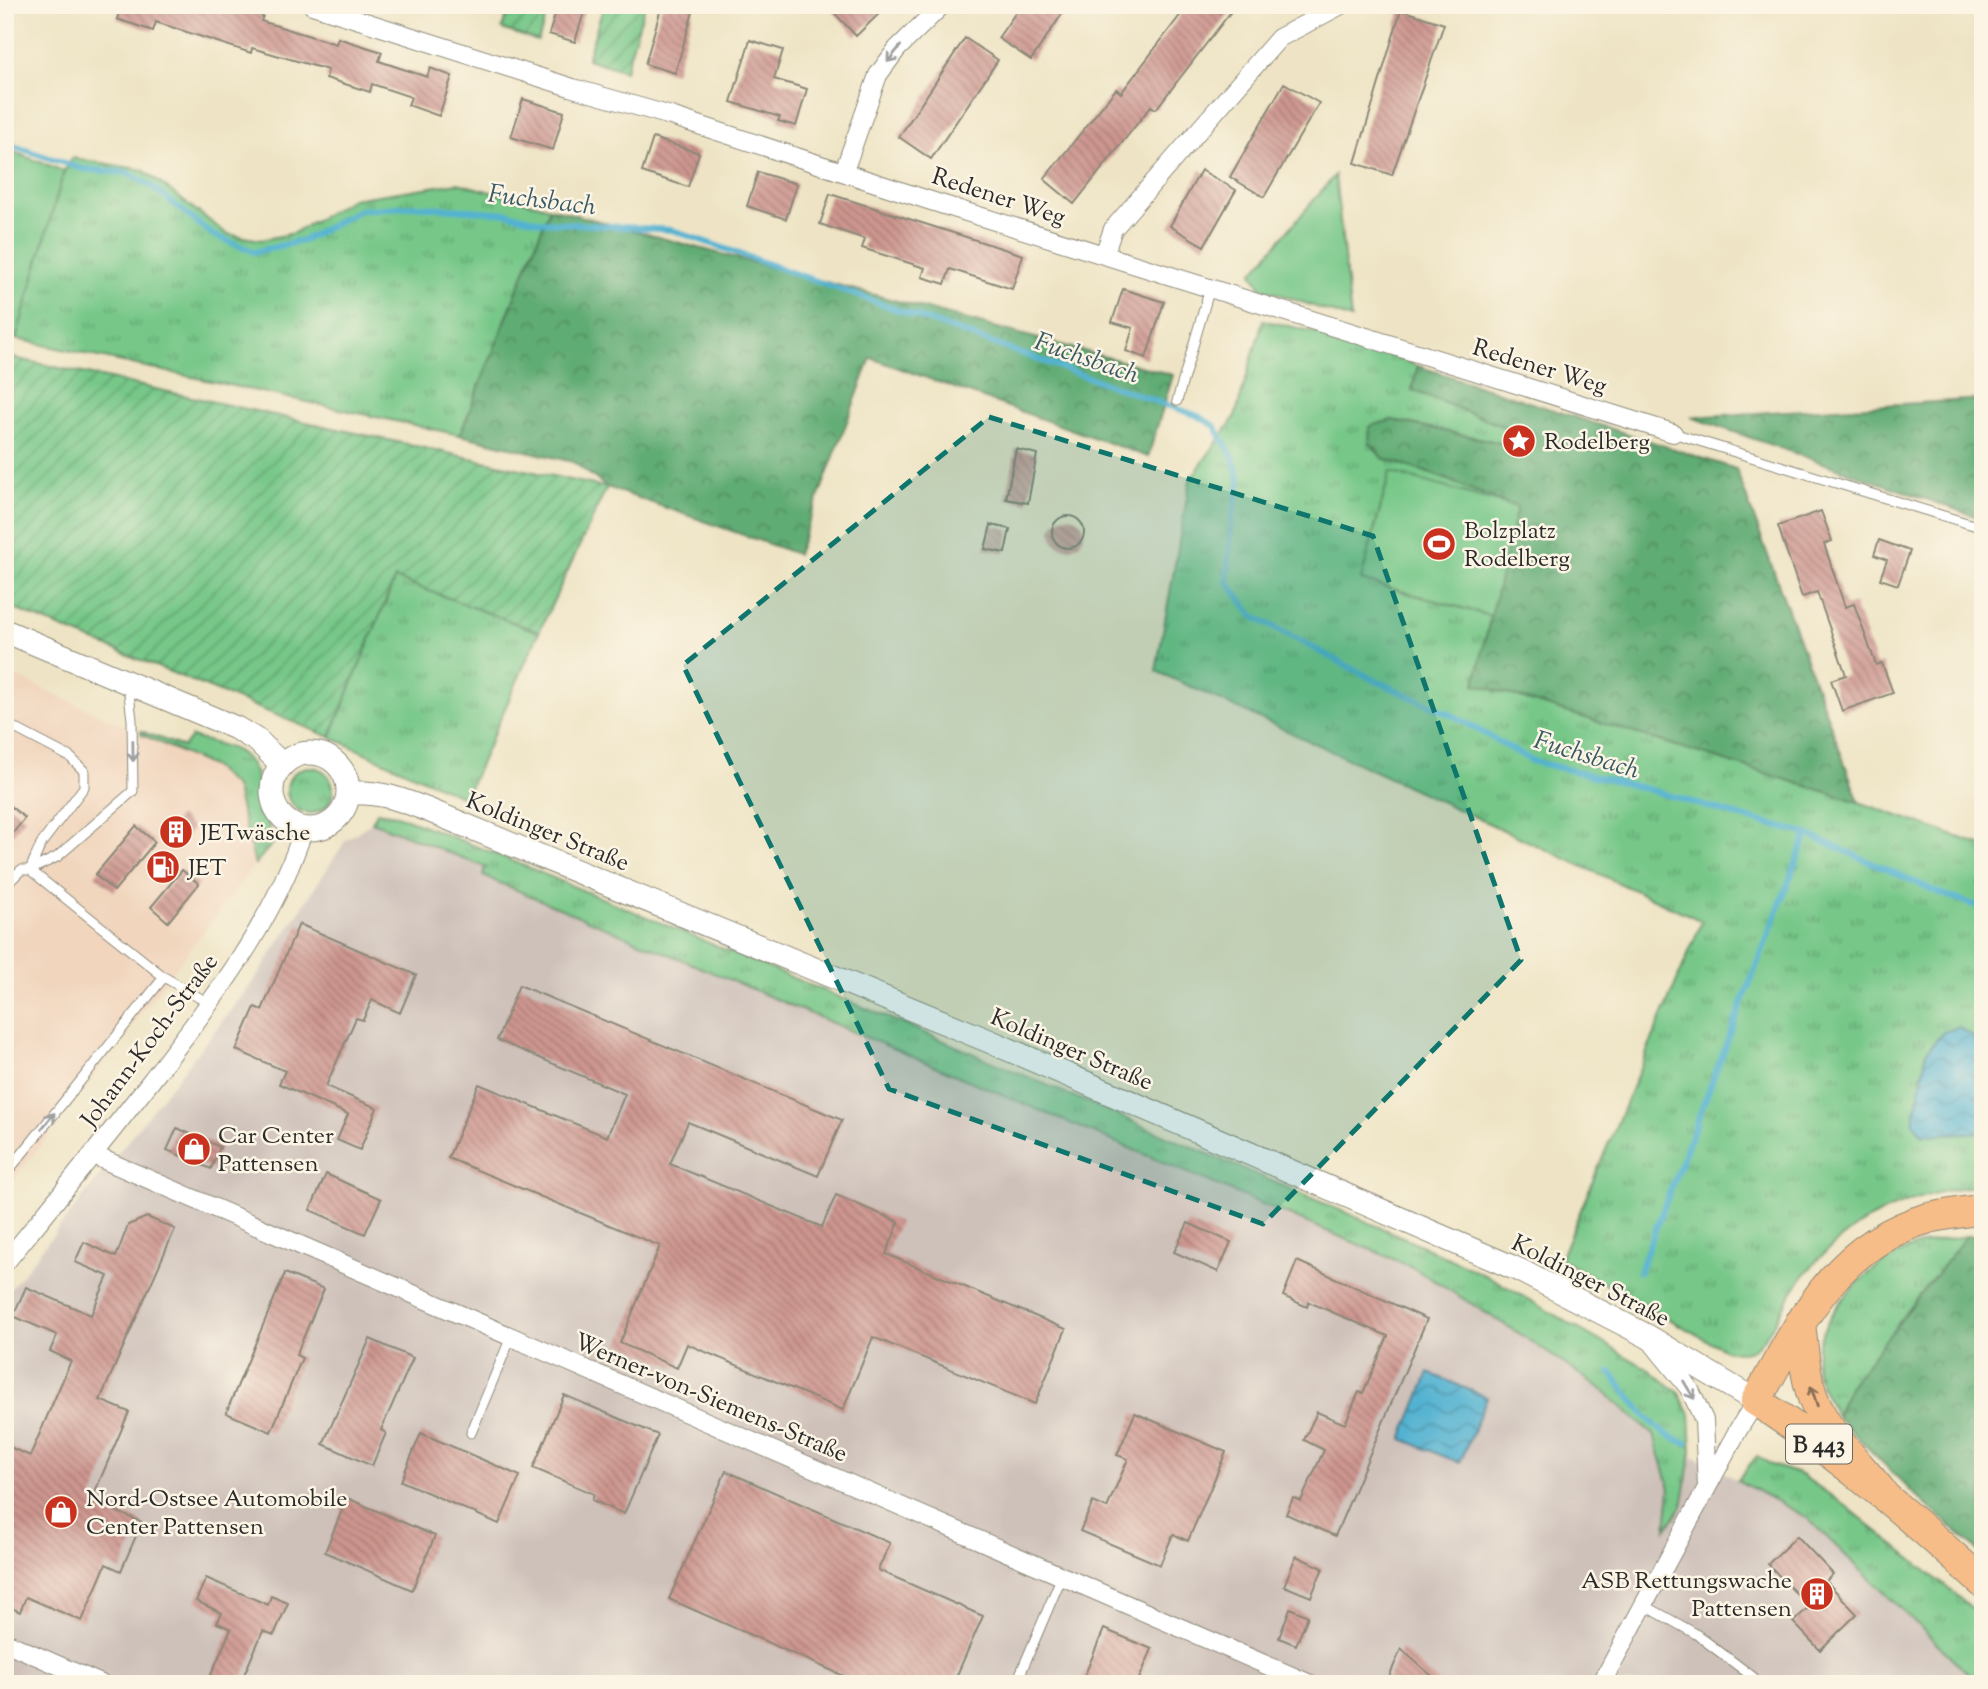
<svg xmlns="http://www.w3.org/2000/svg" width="1988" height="1689" font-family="'Sorts Mill Goudy',serif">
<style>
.built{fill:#f1d5bd}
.industrial{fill:#cec1ba}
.grass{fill:url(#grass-tufts);stroke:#50795a;stroke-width:2}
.forest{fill:url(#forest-crowns);stroke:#466c50;stroke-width:2}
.park{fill:#76c788;stroke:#50795a;stroke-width:2}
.garden{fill:url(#garden-furrows);stroke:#50795a;stroke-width:2}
.water{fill:url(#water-waves);stroke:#3f6e7e;stroke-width:2}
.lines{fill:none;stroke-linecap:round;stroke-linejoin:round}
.stream{stroke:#53b2d1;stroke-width:6}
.building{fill:url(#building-back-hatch)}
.service-casing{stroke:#8c8878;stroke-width:11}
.minor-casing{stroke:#8c8878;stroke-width:20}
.tertiary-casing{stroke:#8c8878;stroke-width:25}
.primary-casing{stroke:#8c8878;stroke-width:32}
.trunk-casing{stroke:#8c8878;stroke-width:32}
.service{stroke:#fff;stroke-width:9}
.minor{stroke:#fff;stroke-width:18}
.tertiary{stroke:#fff;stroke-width:23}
.primary{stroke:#f7bd88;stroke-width:30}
.trunk{stroke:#f7bd88;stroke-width:30}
.oneway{stroke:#a0a0a0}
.oneway2{stroke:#876d55}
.marked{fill:#0f766e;fill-opacity:0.2;stroke:#0f766e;stroke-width:5;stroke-dasharray:14 9;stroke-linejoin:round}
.labels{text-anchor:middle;stroke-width:5;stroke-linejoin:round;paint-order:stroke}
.shield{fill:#fcf5e5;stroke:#6a6863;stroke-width:2}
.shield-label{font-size:23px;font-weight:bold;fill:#2b2b2b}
.street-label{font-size:24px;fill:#2b2b2b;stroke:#fcf5e5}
.poi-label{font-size:24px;fill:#2b2b2b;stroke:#fcf5e5;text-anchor:start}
.water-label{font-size:26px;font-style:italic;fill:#395a65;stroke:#fcf5e5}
</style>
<defs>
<pattern id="grass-tufts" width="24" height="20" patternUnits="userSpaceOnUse" patternTransform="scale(1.75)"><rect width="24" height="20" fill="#76c788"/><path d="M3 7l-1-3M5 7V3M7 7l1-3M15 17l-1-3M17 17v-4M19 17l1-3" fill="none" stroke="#61a26f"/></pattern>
<pattern id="forest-crowns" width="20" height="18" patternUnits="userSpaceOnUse" patternTransform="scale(1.75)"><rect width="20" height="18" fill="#60ac74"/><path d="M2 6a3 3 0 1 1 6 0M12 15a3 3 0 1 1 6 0" fill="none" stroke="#4f8c5f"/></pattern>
<pattern id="garden-furrows" width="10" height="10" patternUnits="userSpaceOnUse" patternTransform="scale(1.75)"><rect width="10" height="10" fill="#76c788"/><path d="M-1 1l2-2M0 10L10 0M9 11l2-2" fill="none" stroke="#61a26f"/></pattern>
<pattern id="water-waves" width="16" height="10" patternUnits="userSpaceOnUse" patternTransform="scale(1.75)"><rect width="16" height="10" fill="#53b2d1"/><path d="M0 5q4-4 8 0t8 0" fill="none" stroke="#4591aa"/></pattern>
<pattern id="building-back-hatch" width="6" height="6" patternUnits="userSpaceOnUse" patternTransform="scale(1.75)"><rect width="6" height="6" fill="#cd968f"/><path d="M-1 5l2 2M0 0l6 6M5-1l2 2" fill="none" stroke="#a77b75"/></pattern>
</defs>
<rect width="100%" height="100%" fill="#fcf5e5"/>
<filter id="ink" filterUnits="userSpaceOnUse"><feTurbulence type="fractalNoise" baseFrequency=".0143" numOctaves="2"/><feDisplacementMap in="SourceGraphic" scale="14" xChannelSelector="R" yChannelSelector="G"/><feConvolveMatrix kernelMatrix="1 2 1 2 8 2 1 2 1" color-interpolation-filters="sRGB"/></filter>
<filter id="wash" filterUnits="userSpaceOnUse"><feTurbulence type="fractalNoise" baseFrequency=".00686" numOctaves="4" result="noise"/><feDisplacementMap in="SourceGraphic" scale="28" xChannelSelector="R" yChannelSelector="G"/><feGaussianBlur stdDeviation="1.57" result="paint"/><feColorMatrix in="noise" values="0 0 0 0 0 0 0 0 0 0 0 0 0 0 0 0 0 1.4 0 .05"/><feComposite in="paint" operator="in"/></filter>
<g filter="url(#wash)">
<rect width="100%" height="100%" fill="#eee4c5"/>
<path class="built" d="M5,671l208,96 22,20 20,77 -250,328z"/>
<path class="industrial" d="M372,822l113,45 -2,9 72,31 857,360 111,69 77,52 54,47 152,82 173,167h-1974v-388l249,-315 92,-141z"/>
<path class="grass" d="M72,158l71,12 84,64 34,6 33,-7 58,-34 106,-16 92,25 -90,227 -444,-96 48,-168z
M1263,320l95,22 60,24 -6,24 121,48 -3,11 -138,-29 -10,38 53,17 82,32 -127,-34 -29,107 130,36 -15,68 383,118 124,44v339c-51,5 -104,22 -144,55 -18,15 -35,33 -47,53 -11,17 -21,40 -36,54 -9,7 -21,5 -31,3l-165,-91 142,-338 -546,-250 34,-191 45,-63z
M395,578l144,54 -74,166 -135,-61z
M141,731l42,16 8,-10c27,8 58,8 66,42 2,7 0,14 2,22 2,13 11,24 14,37v5l-18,21 -20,-77 -22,-20 -72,-33z
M287 790a23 23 0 1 1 46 0a23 23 0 1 1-46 0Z
M377,812l20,3 106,42 427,178 482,206 83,39 153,89 30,23 12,22 2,38 -10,54 -16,23 4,-40 -16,-54 -54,-47 -77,-52 -111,-69 -929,-391 2,-9 -113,-45z
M1967,1236l-118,151 -13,29c-6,-13 -18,-31 -20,-45 -5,-52 52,-108 98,-124 16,-6 35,-8 53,-11z
M1757,1456l15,9 29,10 44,30 138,112v67h-4l-173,-167 -69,-37z"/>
<path class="forest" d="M550,208l623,167 -25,82 -277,-99 -74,196 -190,-67 -34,-25 -113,-27z
M1418,366l318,103 123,333 -384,-118 41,-177 -81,-32 -53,-17 -13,-16 1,-16 22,-6 138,29 2,-11 -120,-48z
M1983,399v120l-292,-102z
M1983,1235v320l-69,-61 -78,-78 13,-29 117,-151z"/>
<path class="park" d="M5,149l59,22 -48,168 -11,-2z
M1335,175l16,144 -90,-31 -9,-15z
M1390,472l127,35 -26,109 -130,-36z"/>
<path class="garden" d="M509,5h41l-12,36 -36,-12z
M604,5h41l-20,66 -38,-12z
M5,356l593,130 9,1 -68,145 -144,-54 -65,159 -325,-132z"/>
<path class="water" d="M1959,1027l24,16v89l-60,3 -10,-12 14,-72 16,-19z
M1429,1373l58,24 -27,66 -58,-24z"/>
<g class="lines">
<path class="stream" d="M5,143l77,26 46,4 24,14 61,48 42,17 49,-12 56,-30 55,-4 92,7 35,9 130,8 526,186 17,10 17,30 8,25 -9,44 -4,56 26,35 121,64 80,36 78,45 115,28 95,28 65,17 135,60 41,14
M1639,1272l168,-438
M1610,1372c22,26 42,62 77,71"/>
</g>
<g id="blocks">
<path class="building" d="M117,5h114l32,11 -2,5 75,23 2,-6 44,14 -3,9 48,16 3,-9 22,8 -13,40 -31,-11 3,-8 -39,-13 -2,8 -44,-14 2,-8 -76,-22 -1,5 -95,-31 -3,9 -36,-12 3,-9 -3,-2z
M558,5h28l-11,37 -26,-8z
M662,5h33l-20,68 -30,-9z
M827,5h61l-32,31z
M1021,5h47l-37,55 -33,-22z
M1188,5h48l-80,104 -5,-3 -77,98 -30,-25 72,-90 5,4z
M1401,10l43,14 -52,151 -37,-12z
M965,38l33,22 -67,99 -32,-22z
M750,40l33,10 -9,29 33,10 -11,37 -18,-5 2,-4 -49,-15z
M1284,83l35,20 -55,94 -34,-20z
M523,99l41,13 -11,38 -42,-13z
M653,138l46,15 -11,34 -46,-15z
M1201,170l35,20 -32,56 -34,-20z
M758,172l39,12 -11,35 -39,-13z
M830,194l193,61 -11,34 -62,-20 -5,15 -23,-7 3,-9 -63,-20 3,-9 -45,-15z
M1123,289l41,13 -18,56 -20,-7 7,-23 -21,-6z
M1016,449l21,5 -9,49 -22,-4z
M1821,511l11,30 -8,3 21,63 9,-3 22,61 6,-2 11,30 -51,18 -11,-31 15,-5 -29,-83 -15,5 -24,-71z
M1052 532a16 16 0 1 1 32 0a16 16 0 1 1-32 0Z
M991,525l19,4 -5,24 -20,-4z
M1879,540l31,11 -12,34 -18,-6 7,-19 -13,-5z
M5,802l20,16 -20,25z
M179,816l14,12 -14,18 -14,-12z
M136,826l19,16 -41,49 -19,-16z
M182,870l17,14 -31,38 -17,-15z
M299,924l117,51 -16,38 -28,-13 -9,20 -7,-2 -30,68 51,22 -17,42 -23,-10 11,-26 -69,-30 6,-13 -49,-21 19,-43 7,3z
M519,985l323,135 -24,56 -130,-54 -18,42 152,63 14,-32 63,27 -13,32 180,75 -31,75 -162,-67 -30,73 -156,-66 -10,24 -57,-25 40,-97 -212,-88 31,-74 128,53 18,-43 -128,-54z
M177,1128l43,19 -9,22 -44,-19z
M326,1174l55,25 -16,35 -55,-24z
M147,1217l28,12 -75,171 29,12 -38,89 51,21 -21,49 -15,-7 -24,57 -56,-24 -6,15 -15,-7v-160l25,11 41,-95 -21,-10 7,-16 -44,-19 13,-29 65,28 17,-39 -33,-14 9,-20 32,15 12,-32z
M1188,1223l43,19 -13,30 -44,-20z
M1297,1261l130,58 -92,217 -49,-22 7,-16 8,3 23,-51 -20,-10 13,-28 28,12 14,-32 4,1 25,-57 -79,-34 -2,5 -24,-11z
M285,1273l39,16 -28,66 6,3 -31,74 -45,-19z
M370,1339l43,19 -32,72 5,3 -14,33 -49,-22z
M564,1395l94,40 -34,79 -32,-14 2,-6 -61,-26z
M1135,1413l91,39 -38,89 -15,-7 -13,31 -80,-34 13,-29 14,6 21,-49 -11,-4z
M421,1433l99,43 -21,48 -98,-43z
M726,1471l164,72 -12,27 105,46 -30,68h-91l-193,-85z
M347,1498l88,38 -23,54 -87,-38z
M1797,1536l36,38 -7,7 31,33 -37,36 -27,-28 16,-15 -41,-43z
M1296,1556l27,12 -12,29 -27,-11z
M206,1578l62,27 3,-9 17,7 -14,32 -11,-4 -23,53h-33l24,-55 -14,-6 5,-10 -26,-12z
M1290,1608l18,8 -12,29 -17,-7z
M1104,1629l48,20 -15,35h-56z
M1401,1649l40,35h-55z"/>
</g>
</g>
<g filter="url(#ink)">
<use href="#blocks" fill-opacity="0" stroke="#8c8878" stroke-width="2"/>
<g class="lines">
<g class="service-casing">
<path id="service" d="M1177,401l33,-113
M1673,433l310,95
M5,723l65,34 14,14v16l-43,57 -11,26
M30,870l27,-13 76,-66 -1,-71 -4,-35
M5,886l16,-16h9l134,107 46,27
M5,1175l159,-198
M471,1433l40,-96
M1644,1605l52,29 57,43
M1016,1684l46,-108"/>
</g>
<g class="minor-casing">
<path id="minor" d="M312,5l261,83 98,28 260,85 742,232
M844,171l34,-96 19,-26 45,-44
M1104,255l9,-26 166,-191 62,-33
M93,1155l1217,529
M5,1263c49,-60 98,-121 146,-182 60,-78 123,-158 153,-253
M1654,1345l35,43 15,32 3,67
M5,1642l96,42
M1601,1684l137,-254 18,-29"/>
</g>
<g class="tertiary-casing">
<path id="tertiary" d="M5,631l231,97 22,13 24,24
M272 791a38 38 0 1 1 76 0a38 38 0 1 1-76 0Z
M348,793c31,-2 52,6 80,17l561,231 530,229 128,66 109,65"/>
</g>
<g class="primary-casing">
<path id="primary" d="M1756,1401c82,53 155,116 227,182"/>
</g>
<g class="trunk-casing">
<path id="trunk" d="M1800,1323c3,25 5,52 13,75 12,33 46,66 68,93
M1756,1401c44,-78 79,-157 173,-183 18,-4 36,-6 54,-9"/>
</g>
<use href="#service" class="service"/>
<use href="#minor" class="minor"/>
<use href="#tertiary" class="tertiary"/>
<use href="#primary" class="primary"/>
<use href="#trunk" class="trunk"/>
</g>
<defs><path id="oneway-shaft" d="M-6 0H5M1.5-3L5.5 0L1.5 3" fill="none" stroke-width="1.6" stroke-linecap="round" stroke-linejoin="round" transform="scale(1.75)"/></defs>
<g class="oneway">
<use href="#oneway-shaft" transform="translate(894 54) rotate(129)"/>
<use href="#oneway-shaft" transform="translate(133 751) rotate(89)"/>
<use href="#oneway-shaft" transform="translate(48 1121) rotate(-51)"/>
<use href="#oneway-shaft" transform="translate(1689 1390) rotate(59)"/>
</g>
<use class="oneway2" href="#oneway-shaft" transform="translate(1814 1396) rotate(-109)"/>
</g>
<path class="marked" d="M989,417l384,119 148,424 -258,264 -374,-135 -206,-424z"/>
<defs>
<g id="sight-disc" transform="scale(1.75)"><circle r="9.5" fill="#c8321e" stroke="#fcf5e5"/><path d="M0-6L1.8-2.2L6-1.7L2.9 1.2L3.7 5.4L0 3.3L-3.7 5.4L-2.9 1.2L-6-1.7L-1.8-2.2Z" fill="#fff"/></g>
<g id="stadium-disc" transform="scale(1.75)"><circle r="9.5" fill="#c8321e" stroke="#fcf5e5"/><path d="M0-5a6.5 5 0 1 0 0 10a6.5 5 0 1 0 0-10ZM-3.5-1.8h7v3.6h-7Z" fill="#fff"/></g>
<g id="building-disc" transform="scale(1.75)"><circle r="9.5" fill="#c8321e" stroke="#fcf5e5"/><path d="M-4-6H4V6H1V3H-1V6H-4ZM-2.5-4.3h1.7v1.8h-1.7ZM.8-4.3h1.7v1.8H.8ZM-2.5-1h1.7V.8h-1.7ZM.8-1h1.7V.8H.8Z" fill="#fff"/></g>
<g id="fuel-disc" transform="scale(1.75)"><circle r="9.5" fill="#c8321e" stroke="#fcf5e5"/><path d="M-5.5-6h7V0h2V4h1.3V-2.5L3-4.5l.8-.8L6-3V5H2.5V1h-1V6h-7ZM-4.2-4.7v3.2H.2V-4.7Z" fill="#fff"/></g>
<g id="shop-disc" transform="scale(1.75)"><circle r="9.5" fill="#c8321e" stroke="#fcf5e5"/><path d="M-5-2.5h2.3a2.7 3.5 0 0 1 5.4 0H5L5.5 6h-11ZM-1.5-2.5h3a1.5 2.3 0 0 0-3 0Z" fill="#fff"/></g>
</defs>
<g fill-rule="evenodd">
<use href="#sight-disc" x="1519" y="441"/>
<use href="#stadium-disc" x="1439" y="544"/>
<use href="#building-disc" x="176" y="832"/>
<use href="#fuel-disc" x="163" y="867"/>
<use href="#shop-disc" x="194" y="1149"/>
<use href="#shop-disc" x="61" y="1512"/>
<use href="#building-disc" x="1817" y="1594"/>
</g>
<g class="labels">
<rect class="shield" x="1786" y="1424.5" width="66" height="39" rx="5"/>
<g class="shield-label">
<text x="1819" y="1452">B 443</text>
</g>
<g class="street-label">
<text transform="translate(999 196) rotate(18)" y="8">Redener Weg</text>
<text transform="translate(1540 366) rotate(17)" y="8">Redener Weg</text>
<text transform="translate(548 831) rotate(22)" y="8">Koldinger Straße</text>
<text transform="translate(149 1040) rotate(-53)" y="8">Johann-Koch-Straße</text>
<text transform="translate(1072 1049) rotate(23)" y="8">Koldinger Straße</text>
<text transform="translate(1591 1280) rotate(27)" y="8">Koldinger Straße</text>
<text transform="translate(711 1397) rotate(23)" y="8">Werner-von-Siemens-Straße</text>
</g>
<g class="poi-label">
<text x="1544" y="449">Rodelberg</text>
<text x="1464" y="538">Bolzplatz<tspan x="1464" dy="28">Rodelberg</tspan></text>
<text x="200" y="840">JETwäsche</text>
<text x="188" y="875">JET</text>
<text x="218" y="1143">Car Center<tspan x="218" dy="28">Pattensen</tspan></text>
<text x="86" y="1506">Nord-Ostsee Automobile<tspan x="86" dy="28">Center Pattensen</tspan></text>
<text x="1792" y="1588" text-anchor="end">ASB Rettungswache<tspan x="1792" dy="28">Pattensen</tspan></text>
</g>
<g class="water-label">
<text transform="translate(542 199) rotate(7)" y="9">Fuchsbach</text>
<text transform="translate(1087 357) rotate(19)" y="9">Fuchsbach</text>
<text transform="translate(1587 754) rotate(17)" y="9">Fuchsbach</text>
</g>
</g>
<rect width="1988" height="1689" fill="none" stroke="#fcf5e5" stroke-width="28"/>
</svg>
